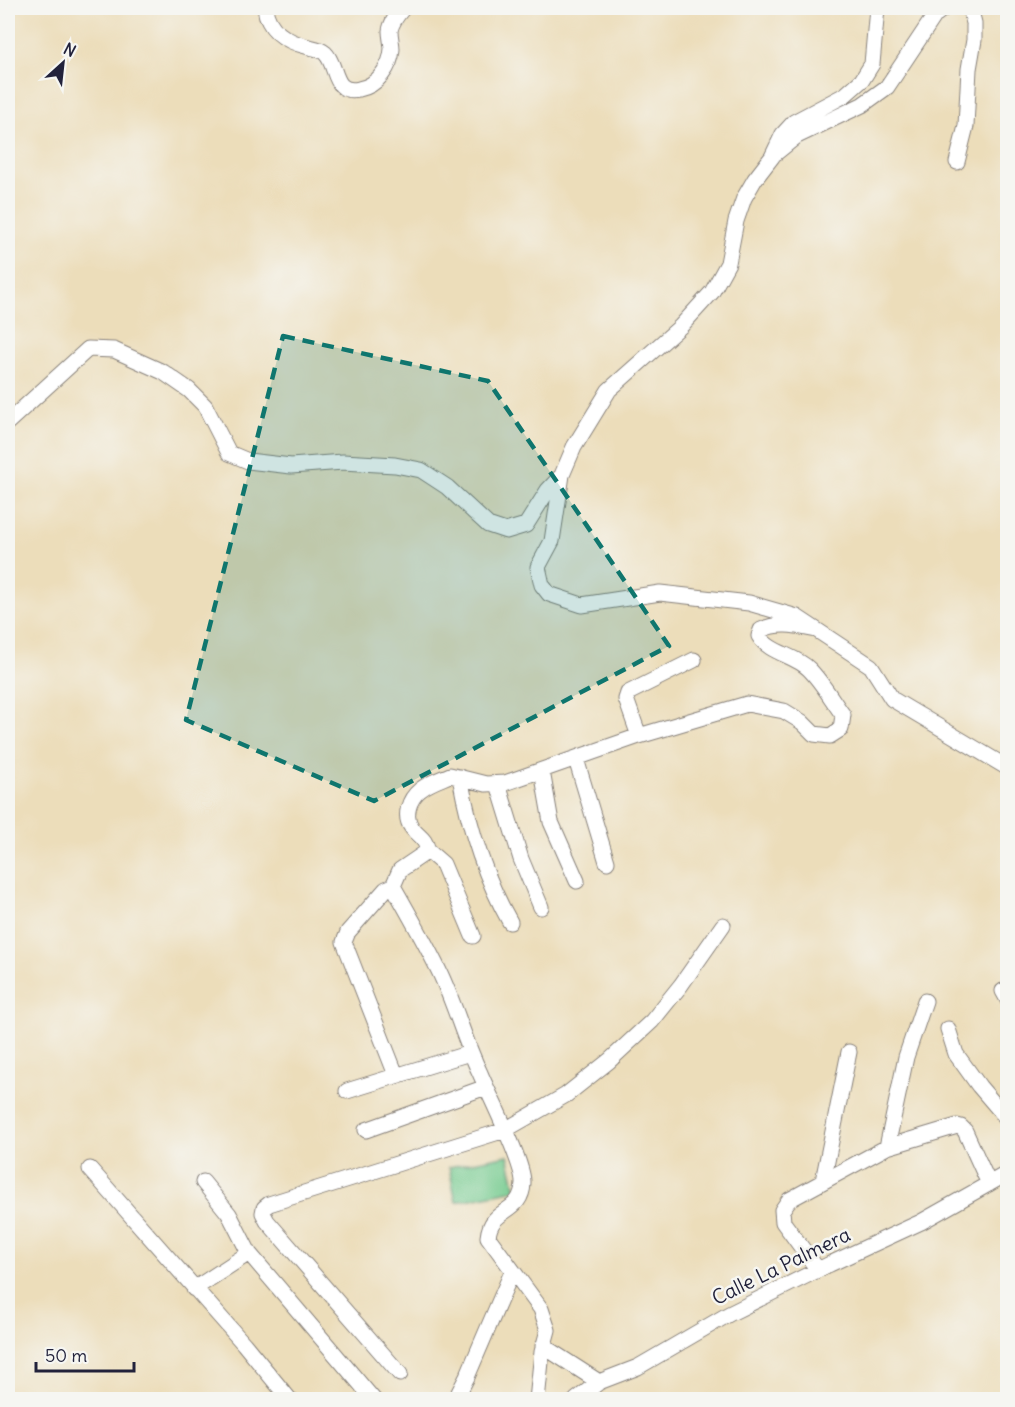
<svg xmlns="http://www.w3.org/2000/svg" width="1015" height="1407" font-family="Delius,sans-serif">
<style>
.green{fill:#76cb8f;stroke:#4c7665;stroke-width:1.5}
.lines{fill:none;stroke-linecap:round;stroke-linejoin:round}
.street-casing{stroke:#87807a;stroke-width:17}
.street{stroke:#fff;stroke-width:15}
.marked{fill:#0f766e;fill-opacity:0.2;stroke:#0f766e;stroke-width:4.5;stroke-dasharray:12 8;stroke-linejoin:round}
.labels{text-anchor:middle;stroke-width:5;stroke-linejoin:round;paint-order:stroke}
.street-label{font-size:20px;fill:#22223b;stroke:#f6f6f2}
</style>
<rect width="100%" height="100%" fill="#f6f6f2"/>
<filter id="ink" filterUnits="userSpaceOnUse"><feTurbulence type="fractalNoise" baseFrequency=".0167" numOctaves="2"/><feDisplacementMap in="SourceGraphic" scale="12" xChannelSelector="R" yChannelSelector="G"/><feConvolveMatrix kernelMatrix="1 2 1 2 8 2 1 2 1" color-interpolation-filters="sRGB"/></filter>
<filter id="wash" filterUnits="userSpaceOnUse"><feTurbulence type="fractalNoise" baseFrequency=".008" numOctaves="4" result="noise"/><feDisplacementMap in="SourceGraphic" scale="24" xChannelSelector="R" yChannelSelector="G"/><feGaussianBlur stdDeviation="1.35" result="paint"/><feColorMatrix in="noise" values="0 0 0 0 0 0 0 0 0 0 0 0 0 0 0 0 0 1.4 0 .05"/><feComposite in="paint" operator="in"/></filter>
<g filter="url(#wash)">
<rect width="100%" height="100%" fill="#ecddba"/>
<path class="green" d="M508,1155l8,35 -60,12 -7,-35z"/>
</g>
<g filter="url(#ink)">
<g class="lines">
<g class="street-casing">
<path id="street" d="M265,8c3,23 22,34 44,39 5,1 12,2 16,6 13,12 7,42 34,36 18,-3 32,-22 33,-40 0,-6 -2,-12 -2,-18 1,-9 8,-17 13,-23
M776,153l21,-17 65,-31 25,-18 48,-72 9,-7
M957,162l9,-36 3,-57 5,-29v-17l-4,-15
M8,422l80,-73 26,1 49,22 26,18 16,16 24,47 19,8 43,5 52,-4 52,3 26,5 26,17 41,38 18,6 20,-6 22,-35 14,-15 12,-28 35,-57 72,-64 31,-34 16,-29 8,-42 8,-23 11,-19 17,-22 11,-23 11,-12 51,-27 17,-15 10,-16 5,-56
M562,475l-10,66 -14,26 4,18 7,9 33,11 78,-12 89,10 48,14 74,49 21,33 116,69
M639,736l-13,-37 2,-6 66,-33
M576,759l31,103
M542,771l9,51 26,59
M460,777c9,50 25,101 50,145
M498,784l23,75 20,48
M428,851l15,13 30,72
M393,886l-7,3 -38,43 -4,10 52,133
M1003,991l5,9
M948,1029l8,25 23,32 29,34
M347,1091l123,-38
M366,1130l120,-43
M887,1147l19,-90 19,-56
M90,1169l154,175 46,56
M823,1181l26,-129
M203,1182l26,32 20,39 125,147
M818,1270l-35,-48 -1,-12 7,-10 98,-53 70,-21 4,1 4,4 24,53
M194,1289l55,-36
M543,1346l56,36
M400,1374l-133,-153 -4,-8 1,-5 5,-4 236,-74 61,-35 43,-34 43,-40 29,-36 42,-60
M455,1400l12,-23 45,-105
M537,1400l5,-48 6,-22 -7,-21 -53,-72c3,-31 34,-22 35,-54 1,-20 -34,-88 -43,-110 -16,-33 -25,-69 -41,-102 -14,-29 -30,-57 -46,-85l7,-16 28,-19c-3,-14 -9,-13 -16,-23 -9,-12 -3,-29 8,-38 8,-7 21,-11 30,-15l36,9 19,-1 134,-47 108,-32 37,7 18,11 12,12 16,2 11,-7 2,-14c-11,-15 -21,-33 -34,-46 -14,-14 -40,-16 -50,-33l2,-6c18,-9 36,-4 55,0
M576,1400l23,-18 39,-15 91,-53 101,-50 91,-42 87,-49"/>
</g>
<use href="#street" class="street"/>
</g>
</g>
<path class="marked" d="M283,336l205,45 181,265 -295,155 -188,-81z"/>
<g class="labels">
<g class="street-label">
<text transform="translate(781 1266) rotate(-26)" y="7">Calle La Palmera</text>
</g>
</g>
<rect width="1015" height="1407" fill="none" stroke="#f6f6f2" stroke-width="30"/>
<g transform="translate(63 63) rotate(27)" stroke="#f6f6f2" stroke-width="4.5" paint-order="stroke">
<path d="M0-4.5L10 22L0 15L-10 22Z" fill="#22223b"/>
<text y="-9" font-size="16" font-weight="bold" text-anchor="middle" fill="#22223b">N</text>
</g>
<path d="M36 1362v9h98v-9" fill="none" stroke="#22223b" stroke-width="3"/>
<text x="45" y="1362" font-size="18" fill="#22223b" stroke="#f6f6f2" stroke-width="4.5" paint-order="stroke">50 m</text>
</svg>
